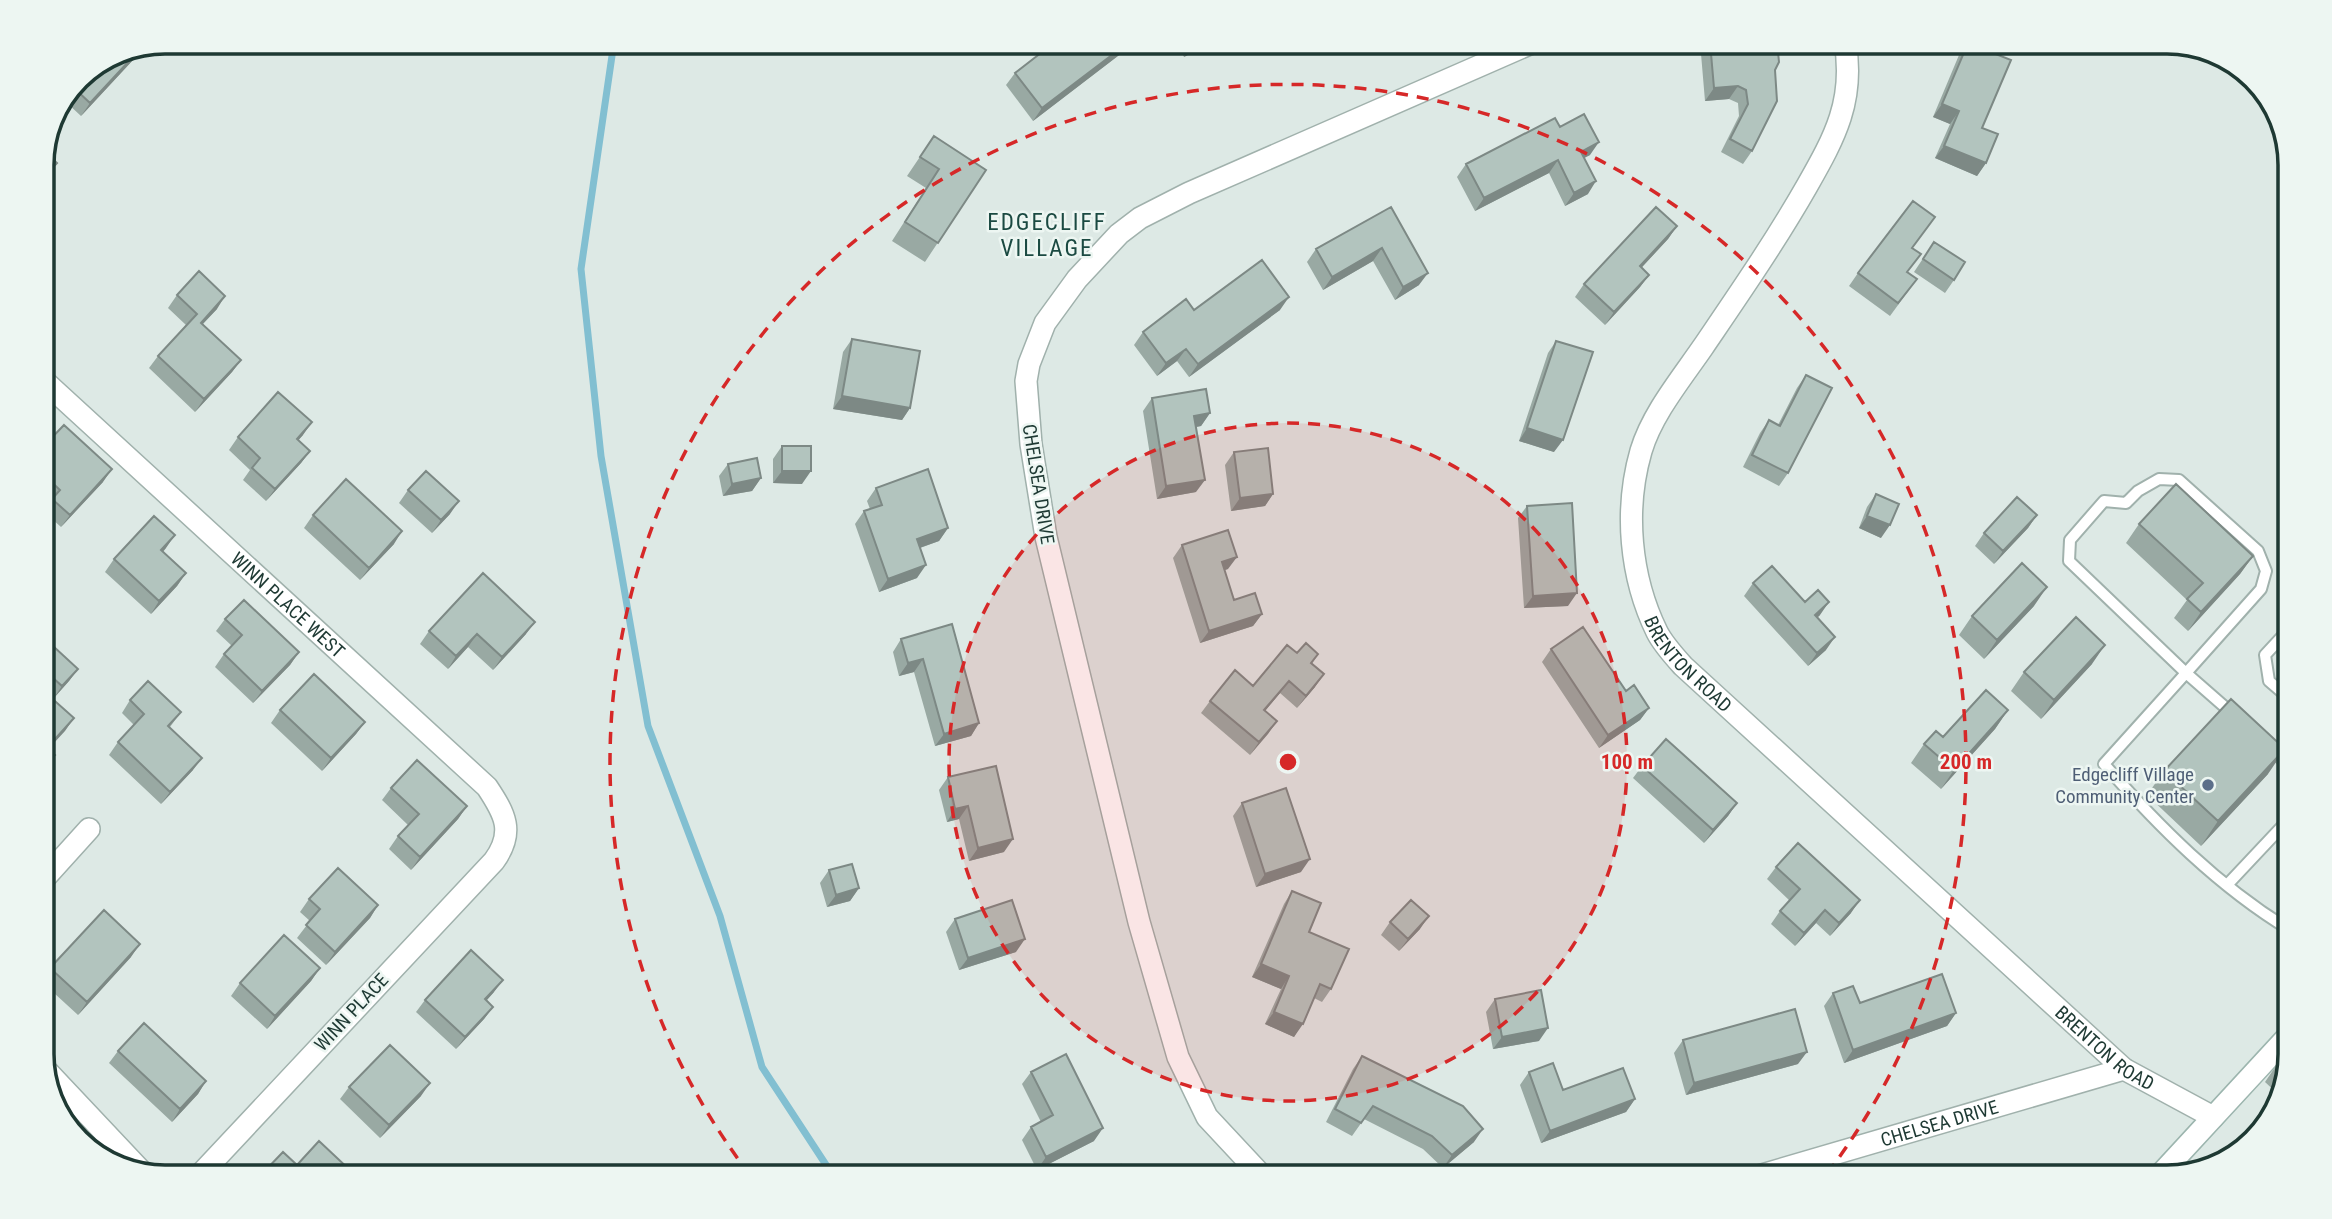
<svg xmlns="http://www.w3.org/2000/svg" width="2332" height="1219" font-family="'Roboto Condensed',sans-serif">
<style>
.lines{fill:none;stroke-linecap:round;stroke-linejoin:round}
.stream{stroke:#82bfd1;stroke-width:7}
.lane-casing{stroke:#a0b1ac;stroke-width:14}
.street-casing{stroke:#a0b1ac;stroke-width:24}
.secondary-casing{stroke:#9cb5ae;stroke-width:24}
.lane{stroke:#fff;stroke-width:10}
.street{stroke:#fff;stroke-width:21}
.secondary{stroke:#fff;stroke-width:21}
.wall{fill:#99a9a3}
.shaded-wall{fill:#7d8985}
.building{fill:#b2c4be;stroke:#7d8985;stroke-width:2}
.ring{fill:none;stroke:#d62828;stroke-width:3.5;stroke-dasharray:12 9}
.service-dot{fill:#5c6f8a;stroke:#edf6f2;stroke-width:2.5}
.labels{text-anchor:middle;stroke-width:5;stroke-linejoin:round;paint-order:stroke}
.street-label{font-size:19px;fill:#1e3933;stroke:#edf6f2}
.service-label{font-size:19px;fill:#4e5e75;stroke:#edf6f2;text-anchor:end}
.quarter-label{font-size:23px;letter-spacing:2px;fill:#1b4a42;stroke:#edf6f2}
.rim{fill:none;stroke:#1e3933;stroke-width:3.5}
.centre{fill:#d62828;stroke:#edf6f2;stroke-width:3.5}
.ring-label{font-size:21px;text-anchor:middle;font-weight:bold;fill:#d62828;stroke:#edf6f2;stroke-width:5;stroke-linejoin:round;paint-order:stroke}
</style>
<rect width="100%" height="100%" fill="#dde9e5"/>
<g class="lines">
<path class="stream" d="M614,42l-33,227 20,187 47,270 72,190 42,151 72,110"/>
<g class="lane-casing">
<path id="lane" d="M2159,479l20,1 79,71 8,20 -5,18 -75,84 -117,-112 1,-21 34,-39 22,2 12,-12z
M2290,628l-25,27 4,26 21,18
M2234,715l-48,-42 -82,91c54,62 115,123 186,166
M2269,747l21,20
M2227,885l63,-67"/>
</g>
<g class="street-casing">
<g id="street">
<path id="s1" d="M1845,42c10,58 -10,95 -38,144 -32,56 -68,108 -104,161 -22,32 -51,67 -62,104 -17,59 -11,126 16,181 6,12 17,24 26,34l441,403 89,48"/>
<path id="s2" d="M42,379l445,408c18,27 28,45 7,74l-296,316"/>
<path d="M42,881l47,-52"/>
<path d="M44,1068l98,104"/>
<path d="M1263,1177l-56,-60 -29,-60 -39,-135 -93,-385 -15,-93 -5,-63 3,-17 16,-41 32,-44 42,-45 21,-16 49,-25 345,-151"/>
<path id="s3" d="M1755,1177l369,-108"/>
</g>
</g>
<g class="secondary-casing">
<path id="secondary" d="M2158,1177l132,-143"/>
</g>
<use href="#lane" class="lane"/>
<use href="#street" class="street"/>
<use href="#secondary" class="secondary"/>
</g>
<path class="wall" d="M1176,42h36l-28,15z
M1241,42h27l-21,11z
M1700,42h77l-2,28 -23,81 -9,13 -22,-12 18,-36 -1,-13 -9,-4 -24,2z
M1968,43l14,85 4,35 -9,13 -42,-18 15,-34 -17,-7 26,-62z
M146,46l-65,70 -14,-13 11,-25 40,-27z
M1127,49l-94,72 -27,-36 9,-12z
M1560,127l30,28 -6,3 4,36 -23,12 -16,-33 -74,38 -18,-34 9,-13z
M934,136l52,34 -61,92 -33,-21 34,-53 -19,-12z
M1391,207l28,78 -24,15 -22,-39 -50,29 -16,-28 9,-13z
M1935,217l-23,31 -4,24 9,7 -27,37 -41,-30 9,-13z
M1677,226l-9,13 -27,29 8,7 -9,12 -35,38 -30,-28 9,-13z
M1934,242l20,38 -9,13 -31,-21z
M177,295l40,14 -14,15 38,36 -9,12 -37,40 -46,-44 9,-12 28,-31 -18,-17z
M1194,310h86l-91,67 -12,-16 -20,15 -23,-31 9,-13z
M852,339l58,69 -8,12 -69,-11 10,-57z
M1556,341l-2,111 -35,-11 29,-88z
M1806,375l-18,98 -9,13 -36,-19 17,-34 9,-13 9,5 19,-37z
M1152,398l58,15 -9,13 -5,1v65l-39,7 -14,-88z
M303,435l-5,5 12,11 -9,12 -35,38 -23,-21 7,-10 -21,-20 9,-13z
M782,446l20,38 -29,-1v-24z
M42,448l61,34 -42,45 -18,-16 7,-9 -8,-8z
M1234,452l39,42 -8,12 -34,5 -6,-46z
M728,464l33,14 -9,13 -29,5 -4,-20z
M876,488l72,40 -9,13 -19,7 -3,30 -38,14 -24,-68 9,-13 6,-2 -3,-8z
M408,490l42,24 -18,19 -33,-30z
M1876,494l5,44 -22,-10 8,-21z
M1527,506l41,100 -44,2 -6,-90z
M313,515l81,29 -34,36 -56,-52z
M2037,515l-9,13 -34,36 -19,-18 9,-13z
M2139,524l114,32 -13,18 -52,57 -14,-13 13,-18 -61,-57z
M1182,545l46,24 -4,1 10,30 28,14 -9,12 -53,17 -27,-85z
M166,548l-3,4 23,21 -9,13 -26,28 -46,-42 9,-13z
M1753,583l52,19 15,13 -3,3 9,32 -18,16 -64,-70z
M2034,606l-50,53 -25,-24 13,-19z
M225,619l74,33 -9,13 -37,38 -38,-36 9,-13 8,-8 -16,-15z
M952,624l27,99 -8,13 -36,10 -21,-74 -15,4 -6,-24 8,-13z
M429,631l97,3 -33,36 -25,-23 -20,22 -28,-25z
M1551,649l75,42 23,17 -9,12 -41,28 -57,-86z
M1297,653l21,1 -6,10 3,23 -18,21 -17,-15 -15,18 12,10 -27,34 -49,-42 9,-12 43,-15z
M42,658l36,11 -9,12 -16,18 -11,-10z
M2092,664l-51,55 -30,-28 13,-19z
M130,700l51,12 -11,15 23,43 -32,34 -52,-49 9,-13 16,-17 -12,-12z
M280,710l85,12 -9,12 -34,37 -51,-48z
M2008,710l-13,19 -54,60 -30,-26 13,-19z
M1642,766l95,37 -9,13 -24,27 -71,-65z
M2164,771l104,3 -67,72 -54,-51z
M948,777l56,75 -35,9 -10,-42 -12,3 -8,-32z
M391,788l76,18 -9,13 -47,51 -22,-21 9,-13 10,-11 -26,-25z
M1242,803l59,69 -45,15 -23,-71z
M1776,867l75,46 -21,23 -14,-13 -21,23 -24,-22 9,-13 10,-10 -23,-22z
M829,870l30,18 -9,13 -23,6 -7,-24z
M1292,891l39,98 -9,13 -8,-4 -20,39 -29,-13 16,-35 -29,-12 32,-73z
M309,899l69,6 -8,13 -44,47 -29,-27 13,-17 -10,-9z
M955,919l61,33 -57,18 -13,-38z
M1390,922l30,7 -21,22 -18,-16z
M131,957l-53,58 -36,-33v-3l8,-11z
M320,968l-9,13 -44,48 -36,-33 9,-13z
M494,992l-8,9 7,6 -9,12 -28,30 -40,-37 9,-12z
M1833,993l27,10 96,10 -9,13 -103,37 -20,-57z
M1495,999l44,42 -46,8 -7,-37z
M1683,1040l115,24 -112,31 -12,-42z
M118,1051l88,30 -8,13 -26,28 -63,-59z
M2290,1054l-10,42 -15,-14 17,-25z
M1362,1056l112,86 -31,26 -20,-19 -59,-30 -12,17 -26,-14 27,-53z
M1031,1072l63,69 -57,29 -15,-30 9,-13 10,-5 -19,-38z
M1529,1072l34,18 72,9 -9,13 -85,31 -21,-58z
M349,1087l72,9 -41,42 -40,-39z"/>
<path class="shaded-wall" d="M1129,42h3l-5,7 -94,72 9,-13z
M1197,42h15l-28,15 9,-13z
M1255,42h13l-21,11z
M143,46h3l-65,70 9,-13z
M1738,86l-9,13 -24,2 9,-13z
M1942,104l17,7 -9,13 -17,-7z
M1599,142l-9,13 -18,9 9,-12z
M1944,146l42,17 -9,13 -42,-18z
M1558,160l-9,13 -74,38 9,-13z
M57,163l-9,13 -6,6v-3z
M1596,181l-8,13 -23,12 9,-13z
M1677,226l-9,13 -37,40 9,-13z
M1382,248l-9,13 -50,29 9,-13z
M1428,273l-9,12 -24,15 8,-13z
M1649,275l-9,12 -35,38 9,-13z
M225,296l-8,13 -25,26 9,-12z
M1289,297l-9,13 -91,67 9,-13z
M1186,349l-9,12 -20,15 9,-13z
M241,360l-9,12 -37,40 9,-13z
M842,396l68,12 -8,12 -69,-11z
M1210,413l-9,13 -16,3 9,-13z
M312,422l-9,13 -15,17 9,-13z
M1527,428l36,12 -9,12 -35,-11z
M310,451l-9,12 -35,38 9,-12z
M112,469l-9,13 -42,45 9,-12z
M782,471h29l-9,13 -29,-1z
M761,478l-9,13 -29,5 9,-12z
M1205,480l-9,12 -39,7 9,-13z
M1273,494l-8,12 -34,5 9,-13z
M459,501l-9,13 -18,19 9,-13z
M2037,515l-9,13 -34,36 9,-13z
M1867,516l23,9 -9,13 -22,-10z
M948,528l-9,13 -31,11 9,-13z
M402,531l-8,13 -34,36 9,-12z
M175,535l-9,13 -14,15 9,-13z
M2253,556l-13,18 -52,57 13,-19z
M1237,557l-9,12 -15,5 9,-12z
M926,565l-9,13 -38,14 9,-13z
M186,573l-9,13 -26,28 8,-13z
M2047,587l-13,19 -50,53 13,-19z
M1577,593l-9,13 -44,2 9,-12z
M1829,602l-9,13 -14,13 9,-13z
M1262,614l-9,12 -53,17 9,-12z
M535,622l-9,12 -33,36 9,-13z
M477,634l-9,13 -20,22 8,-13z
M1835,637l-9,13 -18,16 9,-13z
M2105,645l-13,19 -51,55 13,-19z
M299,652l-9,13 -37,38 9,-12z
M923,659l-9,13 -15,4 9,-13z
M78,669l-9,12 -16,18 9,-13z
M1324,674l-9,13 -18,21 9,-12z
M1289,681l-9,12 -25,30 9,-13z
M1649,708l-9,12 -41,28 9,-13z
M2008,710l-13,19 -54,60 13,-19z
M74,718l-9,13 -23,25 5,-8z
M1277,721l-9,13 -18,21 9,-13z
M365,722l-9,12 -34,37 9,-13z
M979,723l-8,13 -36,10 9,-12z
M2285,749l-17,25 -67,72 17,-25z
M55,755l-9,13 -4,4v-3z
M202,758l-9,12 -32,34 9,-12z
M1737,803l-9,13 -24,27 9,-13z
M467,806l-9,13 -47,51 9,-13z
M968,806l-9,13 -12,3 8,-13z
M1013,839l-9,13 -35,9 9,-13z
M1310,859l-9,13 -45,15 9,-13z
M859,888l-9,13 -23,6 9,-12z
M1860,900l-9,13 -21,23 9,-13z
M378,905l-8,13 -44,47 9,-13z
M1825,910l-9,13 -21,23 9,-13z
M1429,916l-9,13 -21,22 9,-12z
M1025,939l-9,13 -57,18 9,-12z
M140,944l-9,13 -53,58 9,-13z
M1261,964l28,12 -8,13 -29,-12z
M320,968l-9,13 -44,48 8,-13z
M503,980l-9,12 -18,20 9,-13z
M493,1007l-9,12 -28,30 9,-12z
M1274,1012l29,12 -9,13 -29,-13z
M1956,1013l-9,13 -103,37 9,-13z
M1548,1028l-9,13 -46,8 9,-12z
M1807,1052l-9,12 -112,31 8,-12z
M206,1081l-8,13 -26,28 8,-13z
M430,1083l-9,13 -41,42 9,-13z
M1635,1099l-9,13 -85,31 9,-12z
M1103,1128l-9,13 -57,29 9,-13z
M1483,1129l-9,13 -31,26 9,-13z"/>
<path class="building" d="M1055,42h74l-87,66 -27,-35z
M1710,42h67l2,20 -4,8 2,31 -25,50 -22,-12 18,-35 -2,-14 -8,-4 -24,2z
M1968,43l43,17 -29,68 16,6 -12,29 -42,-17 15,-35 -17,-7z
M143,46l-53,57 -16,-15 4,-10 40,-27z
M1584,114l15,28 -18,10 15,29 -22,12 -16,-33 -74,38 -18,-34 89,-46 5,9z
M934,136l52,34 -48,73 -33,-21 34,-53 -19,-12z
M45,152l12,11 -15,16v-21z
M1913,201l22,16 -23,31 9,6 -14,18 10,7 -19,24 -40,-30z
M1391,207l37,66 -25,14 -21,-39 -50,29 -16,-28z
M1656,207l21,19 -37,40 9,9 -35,37 -30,-28z
M1934,242l31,20 -11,18 -31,-21z
M1262,260l27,37 -91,67 -12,-15 -20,14 -23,-31 43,-33 8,11z
M199,271l26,25 -24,27 40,37 -37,39 -46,-43 39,-42 -20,-19z
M852,339l68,12 -10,57 -68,-12z
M1556,341l37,11 -30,88 -36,-12z
M1806,375l26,13 -44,85 -36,-18 17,-35 11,6z
M1206,389l4,24 -16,3 11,64 -39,6 -14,-88z
M278,392l34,30 -15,17 13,12 -35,38 -23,-21 8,-10 -22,-21z
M64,425l48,44 -42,46 -18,-16 8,-9 -18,-17v-25z
M782,446h29v25h-29z
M1268,448l5,46 -33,4 -6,-46z
M757,458l4,20 -29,6 -4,-20z
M928,469l20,59 -31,11 9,26 -38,14 -24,-68 18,-6 -6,-17z
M426,471l33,30 -18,19 -33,-30z
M346,479l56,52 -33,37 -56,-53z
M2176,484l77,72 -52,56 -14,-13 16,-16 -64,-59z
M1876,494l23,10 -9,21 -23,-9z
M2017,497l20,18 -34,36 -19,-18z
M1572,503l5,90 -44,3 -6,-90z
M154,516l21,19 -14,15 25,23 -27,28 -45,-42z
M1228,530l9,27 -15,5 12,38 21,-7 7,21 -53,17 -27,-86z
M2022,563l25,24 -50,53 -25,-24z
M1772,566l33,36 13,-12 11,12 -14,13 20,22 -18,16 -64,-70z
M483,573l52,49 -33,35 -25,-23 -21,22 -27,-25z
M244,600l55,52 -37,39 -38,-37 18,-19 -17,-16z
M2076,617l29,28 -51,55 -30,-28z
M952,624l27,99 -35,11 -21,-75 -15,4 -7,-24z
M1583,627l43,64 8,-6 15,23 -41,27 -57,-86z
M1306,643l12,11 -7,9 13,11 -18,22 -17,-15 -25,29 13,11 -18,21 -49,-41 25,-31 18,16 34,-41 10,8z
M53,646l25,23 -16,17 -20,-18v-10z
M314,674l51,48 -34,36 -51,-48z
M148,681l33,31 -13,14 34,32 -32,34 -52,-50 26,-28 -14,-14z
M1986,690l22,20 -54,60 -30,-26 12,-13 7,6z
M47,694l27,24 -27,30 8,7 -13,14v-71z
M2231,699l54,50 -67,72 -54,-50z
M1666,739l71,64 -24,27 -71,-64z
M417,760l50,46 -47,51 -22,-21 21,-22 -28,-26z
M996,766l17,73 -35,9 -10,-42 -13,3 -7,-32z
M1286,788l24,71 -45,15 -23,-71z
M1798,843l62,57 -21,23 -14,-13 -21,23 -24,-22 20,-22 -24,-22z
M852,864l7,24 -23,7 -7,-25z
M338,868l40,37 -43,47 -29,-27 14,-16 -11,-10z
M1292,891l29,12 -12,29 40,17 -18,40 -11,-5 -17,40 -29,-12 15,-36 -28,-12z
M1012,900l13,39 -57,19 -13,-39z
M1411,900l18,16 -21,23 -18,-17z
M104,910l36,34 -53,58 -37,-34z
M284,935l36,33 -45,48 -35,-33z
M471,950l32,30 -18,19 8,8 -28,30 -40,-37z
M1942,974l14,39 -103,37 -20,-57 20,-7 7,17z
M1541,990l7,38 -46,9 -7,-38z
M1795,1009l12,43 -113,31 -11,-43z
M144,1023l62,58 -26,28 -62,-58z
M390,1045l40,38 -41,42 -40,-38z
M2290,1048v6l-2,9 -6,-6z
M1066,1054l37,74 -57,29 -15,-30 22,-12 -22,-43z
M1362,1056l101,50 20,23 -31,26 -20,-19 -59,-30 -12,17 -26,-14z
M1553,1063l10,27 60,-22 12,31 -85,32 -21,-59z
M319,1141l33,31 -5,5h-88l24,-25 14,13z
M1121,1165l9,12h-25z
M1966,1171l3,6h-16z"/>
<circle cx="1288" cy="762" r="339" fill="#d62828" fill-opacity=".12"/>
<g class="ring">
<circle cx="1288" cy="762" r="339"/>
<path d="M750 1175A678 678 0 1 1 1826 1175"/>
</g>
<circle class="service-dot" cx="2208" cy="785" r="7"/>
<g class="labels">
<g class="street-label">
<text transform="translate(1039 484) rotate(81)" y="7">CHELSEA DRIVE</text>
<text dy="7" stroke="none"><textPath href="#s2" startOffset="334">WINN PLACE WEST</textPath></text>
<text dy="7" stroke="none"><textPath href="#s1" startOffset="696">BRENTON ROAD</textPath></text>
<text transform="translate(351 1012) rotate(-47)" y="7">WINN PLACE</text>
<text dy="7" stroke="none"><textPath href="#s1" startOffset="1264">BRENTON ROAD</textPath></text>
<text dy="7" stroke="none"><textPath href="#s3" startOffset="192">CHELSEA DRIVE</textPath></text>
</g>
<g class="service-label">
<text x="2194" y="781">Edgecliff Village<tspan x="2194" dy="22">Community Center</tspan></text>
</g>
<g class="quarter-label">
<text x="1047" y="230">EDGECLIFF<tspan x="1047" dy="26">VILLAGE</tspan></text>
</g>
</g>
<path d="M0 0H2332V1219H0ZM165 54H2167A111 111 0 0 1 2278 165V1054A111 111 0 0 1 2167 1165H165A111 111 0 0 1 54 1054V165A111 111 0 0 1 165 54Z" fill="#edf6f2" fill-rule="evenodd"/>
<path class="rim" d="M165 54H2167A111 111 0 0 1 2278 165V1054A111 111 0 0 1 2167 1165H165A111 111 0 0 1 54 1054V165A111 111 0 0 1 165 54Z"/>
<circle cx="1288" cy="762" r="10" class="centre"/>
<g class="ring-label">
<text x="1627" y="769">100 m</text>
<text x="1966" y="769">200 m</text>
</g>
</svg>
